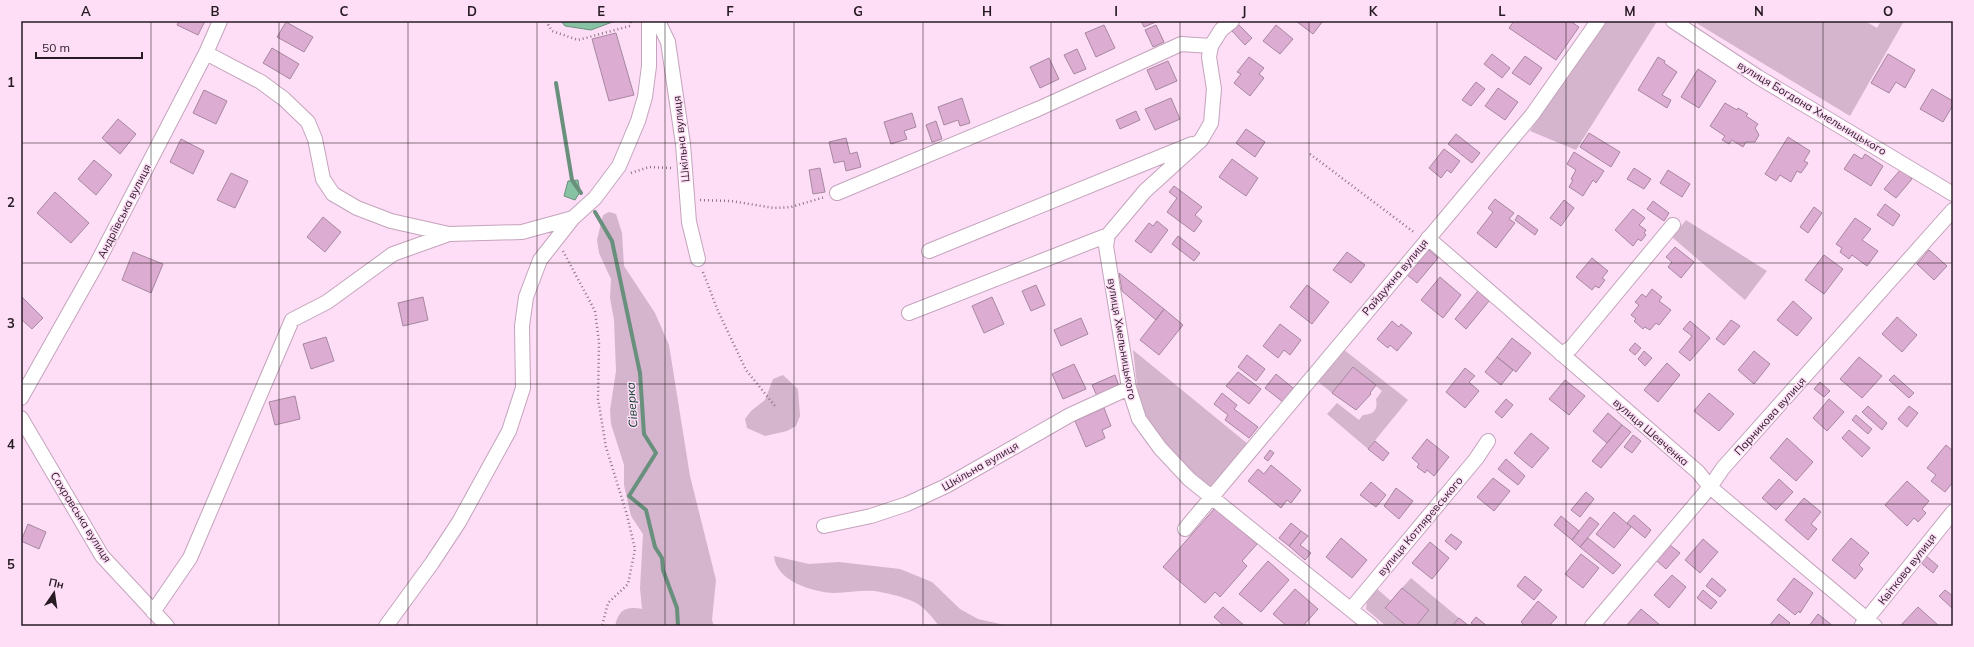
<svg xmlns="http://www.w3.org/2000/svg" width="1974" height="647" font-family="Mulish,sans-serif">
<style>
.green{fill:#d4b5cd}
.water{fill:#86c2a3;stroke:#69907d}
.lines{fill:none;stroke-linecap:round;stroke-linejoin:round}
.stream{stroke:#69907d;stroke-width:4}
.building{fill:#ddacd2;stroke:#a6889f}
.minor-casing{stroke:#c4a4bc;stroke-width:16}
.path{stroke:#887383;stroke-width:2.5;stroke-dasharray:1 3;stroke-linecap:butt}
.minor{stroke:#fff;stroke-width:14}
.grid{fill:none;stroke:#261a23;stroke-width:1;stroke-opacity:0.55}
.labels{text-anchor:middle;stroke-width:3;stroke-linejoin:round;paint-order:stroke}
.street-label{font-size:11px;fill:#261a23;stroke:#feddf6}
.water-label{font-size:12px;font-style:italic;fill:#043824;stroke:#feddf6}
.neatline{fill:none;stroke:#261a23;stroke-width:1.5}
.grid-label{font-size:13px;text-anchor:middle;font-weight:bold;fill:#261a23}
</style>
<rect width="100%" height="100%" fill="#feddf6"/>
<path class="green" d="M1606,21h47l3,2 -80,127 -46,-19z
M1693,21h172l12,7 4,-7h23l-54,95z
M609,212l7,2 6,19 2,33 31,47 14,32 21,131 26,104 -4,40 2,6h-99c4,-17 11,-20 27,-17l-2,-21 3,-54 -12,-18 -7,-31v-20l-13,-41 -1,-14 6,-39 -2,-51 -4,-22 1,-19 -12,-26 -2,-13 6,-25z
M1686,220l81,51 -22,29 -73,-63z
M1343,349l65,51 -40,49 -41,-35 10,-11 22,17 4,-5c11,-1 15,-5 13,-16l6,-8 -29,-24 -21,26 -15,-12z
M1133,350l115,94 -35,42h-6c-22,-20 -47,-43 -61,-69 -10,-20 -10,-46 -13,-67z
M783,375l15,14 2,27 -4,10 -9,5 -22,5 -18,-8 -2,-9 6,-8 14,-11 8,-21z
M774,556l35,8 30,-2 61,7 32,13 28,27 18,10 31,7h-70c-8,-10 -15,-20 -27,-25 -8,-4 -29,-9 -38,-10 -13,-1 -27,2 -40,2 -22,-1 -58,-12 -60,-37z
M1411,578l48,40 -7,8h-36l13,-16 -27,-22z
M1376,588l15,13 -6,8 22,17h-21l-20,-17 1,-9z"/>
<path class="water" d="M561,21h54l-24,9 -26,-4z
M578,180l2,12 -5,8 -11,-4 4,-15z"/>
<g class="lines">
<path class="stream" d="M556,83l16,97 9,13
M595,212l17,29 28,132 4,61 12,19 -27,43 17,14 9,37 7,11 1,12 14,38 1,18"/>
</g>
<path class="building" d="M179,21h26l-7,14 -21,-10z
M1141,21h17l-14,6z
M1296,21h27l-10,13z
M1514,21h56l9,6 -23,33 -47,-32z
M286,22l27,15 -9,15 -27,-15z
M1238,24l14,14 -7,7 -13,-14z
M1104,25l11,23 -19,9 -11,-24z
M1156,25l8,17 -11,5 -8,-17z
M1276,25l17,14 -13,15 -17,-13z
M616,33l18,62 -25,6 -17,-62z
M272,48l27,16 -9,15 -27,-16z
M1077,49l9,20 -12,5 -10,-19z
M1492,54l18,14 -8,10 -18,-14z
M1888,54l27,16 -10,18 -9,-6 -7,11 -18,-10z
M1525,56l17,12 -12,17 -18,-12z
M1249,57l15,11 -5,6 5,4 -14,18 -16,-13 7,-9 -4,-2z
M1658,57l7,4 -1,2 13,9 -15,23 9,5 -4,8 -29,-18z
M1049,58l10,21 -19,9 -10,-21z
M1168,61l9,20 -21,9 -9,-20z
M1698,69l18,12 -17,27 -18,-11z
M1476,82l9,7 -14,17 -9,-6z
M1498,88l20,14 -13,18 -20,-14z
M1932,89l21,12v4l-10,17 -23,-13z
M204,90l23,11 -11,23 -23,-11z
M962,98l8,25 -10,3 -2,-6 -14,5 -6,-18z
M1171,98l9,21 -25,11 -10,-21z
M1725,103l12,7 1,-2 10,6 -2,2 12,8 -3,4 4,7 -4,7h-9l-3,5 -11,-7 -3,4 -7,-4 3,-4 -15,-10z
M1136,111l4,9 -20,9 -4,-9z
M912,113l4,14 -12,4 3,8 -16,5 -7,-22z
M118,119l18,15 -16,20 -18,-16z
M936,121l6,18 -10,3 -6,-17z
M1246,129l19,13 -10,15 -19,-14z
M1589,133l31,19 -9,15 -31,-20z
M1456,134l24,19 -8,10 -24,-19z
M1788,137l22,14 -6,10 4,2 -7,10 -4,-2 -6,11 -11,-7 -4,6 -11,-7z
M846,138l4,16 7,-2 4,15 -15,4 -2,-10 -10,2 -5,-21z
M181,139l23,12 -11,23 -23,-12z
M1444,149l16,12 -9,12 -4,-3 -6,8 -12,-10z
M1574,152l30,19 -8,12 -3,-3 -10,16 -14,-9 4,-7 -2,-1 5,-9 -9,-6z
M1854,154l8,5 3,-5 18,12 -12,20 -27,-17z
M1232,159l26,19 -12,18 -27,-19z
M94,160l18,15 -16,20 -18,-16z
M820,168l5,24 -12,2 -4,-24z
M1634,168l17,11 -7,10 -17,-10z
M1901,169l11,10 -16,19 -12,-9z
M1668,170l22,14 -8,13 -22,-14z
M231,173l17,8 -13,27 -18,-8z
M1174,186l28,21 -7,8 7,6 -8,11 -27,-20 10,-14 -8,-6z
M55,192l34,31 -18,20 -34,-30z
M1495,199l19,14 -5,6 6,4 -19,25 -19,-15 16,-21 -5,-4z
M1564,200l10,8 -13,18 -11,-8z
M1653,201l16,12 -5,8 -17,-12z
M1885,204l15,11 -7,11 -16,-11z
M1814,207l8,6 -14,20 -8,-6z
M1633,209l12,9 -6,7 7,5 -2,3 2,2 -5,6 -3,-2 -5,7 -18,-16z
M1518,215l20,15 -3,5 -20,-15z
M323,217l18,15 -16,20 -18,-15z
M1855,218l16,11 -9,11 16,11 -11,15 -15,-11 -3,4 -9,-7 2,-4 -6,-4z
M1157,221l11,9 -17,23 -16,-12 14,-18 4,3z
M1178,236l22,17 -6,8 -22,-17z
M1675,247l19,15 -13,16 -13,-11 4,-5 -6,-5z
M1428,249l10,9 -21,25 -11,-9z
M1929,250l18,16 -13,14 -17,-16z
M133,252l30,12 -12,29 -29,-13z
M1347,252l18,13 -14,18 -18,-13z
M1824,255l19,14 -19,25 -19,-14z
M1592,258l16,13 -6,7 3,2 -6,8 -4,-2 -3,4 -16,-13z
M1119,273l45,36 -8,11 -34,-29z
M1440,277l21,18 -18,23 -22,-18z
M1036,285l9,20 -14,6 -9,-20z
M1307,285l22,17 -17,22 -22,-17z
M1652,289l10,8 -3,4 12,9 -12,15 -3,-2 -6,7 -5,-3 -2,2 -9,-8 2,-2 -5,-4 8,-10 -4,-3 7,-8 4,3z
M1478,291l11,10 -23,28 -11,-10z
M22,297l21,21 -11,11 -11,-10z
M423,297l5,23 -25,6 -5,-23z
M992,297l12,27 -20,9 -12,-27z
M1793,301l19,17 -15,18 -20,-16z
M1164,309l19,16 -24,30 -19,-15z
M1897,317l20,18 -15,17 -20,-18z
M1081,318l7,16 -27,12 -7,-16z
M1731,320l9,6 -16,19 -8,-6z
M1392,321l7,6 2,-3 11,9 -15,18 -7,-6 -2,3 -11,-9z
M1690,321l20,17 -20,23 -11,-9 13,-16 -9,-7z
M1280,324l21,16 -11,15 -6,-5 -6,8 -15,-12z
M326,337l8,24 -23,8 -8,-25z
M1512,338l19,15 -15,19 -19,-15z
M1635,343l6,5 -6,7 -6,-5z
M1644,351l8,7 -7,8 -7,-7z
M1754,351l16,13 -16,20 -16,-14z
M1247,355l18,14 -9,12 -18,-14z
M1497,357l16,13 -12,15 -16,-13z
M1859,357l23,19 -20,22 -22,-19z
M1667,363l13,12 -22,27 -14,-12z
M1074,364l12,25 -23,10 -11,-25z
M1353,367l23,18 -6,8 1,1 -15,16 -24,-17z
M1465,368l10,8 -6,6 10,9 -14,17 -19,-16z
M1238,372l23,17 -12,15 -23,-18z
M1276,374l17,14 -10,14 -18,-14z
M1115,375l4,11 -22,10 -5,-11z
M1894,375l20,18 -5,5 -20,-18z
M1565,380l20,16 -16,19 -20,-16z
M1820,382l10,9 -6,6 -10,-8z
M1222,393l15,12 -3,4 24,18 -9,11 -24,-18 3,-5 -14,-11z
M1709,393l25,21 -15,17 -25,-20z
M295,396l5,23 -25,6 -6,-23z
M1506,399l7,6 -11,13 -7,-6z
M1829,399l15,13 -17,19 -14,-13z
M1868,406l19,17 -5,7 -20,-18z
M1909,406l9,7 -11,14 -9,-8z
M1104,408l7,18 -9,4 3,8 -19,9 -11,-26z
M1608,413l14,12 -15,18 -14,-12z
M1856,415l16,14 -4,5 -16,-14z
M1622,425l9,7 -30,36 -9,-7z
M1849,430l21,18 -8,9 -20,-19z
M1531,433l18,15 -17,20 -18,-15z
M1633,435l8,6 -9,12 -8,-6z
M1787,438l26,24 -17,19 -26,-23z
M1427,439l22,18 -15,19 -7,-6 -2,3 -8,-6 2,-3 -7,-6z
M1375,441l14,12 -6,8 -15,-12z
M1946,445l7,6v31l-8,10 -14,-11 5,-6 -9,-7z
M1270,450l4,3 -6,8 -4,-3z
M1506,459l19,17 -7,9 -20,-16z
M1271,465l30,25 -10,13 -4,-3 -6,8 -33,-27 10,-12 6,5z
M1493,478l17,13 -16,20 -17,-14z
M1779,479l14,13 -17,18 -14,-12z
M1907,481l22,20 -7,8 4,4 -8,9 -4,-4 -7,8 -22,-21z
M1371,482l15,13 -10,12 -16,-12z
M1396,488l17,13 -14,18 -15,-13z
M1586,492l8,7 -14,18 -9,-7z
M1804,498l17,14 -10,12 6,5 -9,11 -23,-20z
M1215,508l42,36 -15,17 5,5 -27,31 -5,-5 -10,11 -42,-36z
M1614,512l17,15 -17,21 -18,-14z
M1634,515l17,15 -6,8 -18,-15z
M1561,516l18,15 -7,9 -18,-15z
M1590,517l9,7 -19,23 -8,-7z
M1291,523l10,8 -12,15 -10,-8z
M28,524l18,8 -7,17 -18,-8z
M1301,531l7,5 -8,9 11,8 -6,7 -16,-14z
M1451,534l11,8 -6,8 -11,-9z
M1341,538l26,22 -15,18 -26,-21z
M1588,538l33,27 -8,9 -33,-27z
M1851,538l18,15 -10,12 4,4 -8,10 -23,-19z
M1703,539l15,13 -18,21 -15,-13z
M1430,542l19,16 -17,21 -20,-16z
M1670,545l10,8 -14,16 -9,-8z
M1581,554l18,14 -16,20 -18,-14z
M1925,555l13,11 -5,7 -13,-11z
M1268,561l21,19 -28,32 -22,-18z
M1672,575l14,12 -17,21 -15,-13z
M1525,576l17,14 -8,10 -17,-14z
M1712,578l14,12 -6,7 -14,-11z
M1794,578l19,15 -13,20 -1,-2 -4,4 -18,-15z
M1402,588l27,22 -13,16h-9l-22,-18z
M1295,589l23,20 -15,17h-16l-14,-12z
M1703,590l14,12 -6,7 -14,-11z
M1945,590l8,6v13l-14,-13z
M1538,601l19,16 -8,9h-24l-4,-4z
M1223,607l22,19h-21l-10,-9z
M1918,607l21,19 -38,-1z
M1641,609l19,16 -1,1h-33z
M1779,614l11,9 -3,3h-18z
M1818,614l15,12h-24z
M1476,617l10,8 -1,1h-10l-4,-3z
M1459,618l10,8h-17z"/>
<g class="lines">
<g class="minor-casing">
<path id="minor" d="M658,21l10,21 15,102 6,78 9,37
M1232,21l-11,9 -10,16 -2,11 5,32 -3,34 -10,17 -56,51 -37,44 -2,11 23,142 10,31 21,29 29,31 182,147
M1673,21l85,56 195,117
M206,53l55,29 23,17 24,23 7,17 8,40 10,15 24,14 34,13 58,13 73,-2 51,-14 22,-20 24,-32 19,-45 7,-24 4,-31v-45
M837,193l201,-84 143,-65 30,2
M1428,238l270,234 12,15 165,139
M929,251l263,-107
M909,313l199,-78
M1561,354l10,-6 102,-123
M21,398l75,-133 110,-212 14,-32
M21,418l81,138 65,70
M824,526l47,-10 36,-12 39,-18 124,-71 59,-27
M1185,529l347,-414 66,-94
M1351,609l125,-150 12,-18
M153,612l37,-54 102,-238 35,-18 66,-48 56,-20
M1862,625l91,-113
M386,626l46,-63 27,-41 50,-91 14,-43 -1,-62 4,-29 14,-37 33,-42
M1592,626l118,-139 13,-19 230,-258"/>
</g>
<path class="path" d="M546,21l6,10 26,9 52,-14 1,-5
M1310,154l105,79
M631,173l18,-6 22,1
M700,200l31,1 43,7 17,-1 34,-10
M563,251l32,60 4,31 -1,57 8,48 21,68 8,34 -7,35 -20,19 -6,23
M703,272l15,39 28,59 29,36"/>
<use href="#minor" class="minor"/>
</g>
<path class="grid" d="M151,21v605M279,21v605M408,21v605M537,21v605M665,21v605M794,21v605M923,21v605M1051,21v605M1180,21v605M1309,21v605M1437,21v605M1566,21v605M1695,21v605M1823,21v605M21,143h1932M21,263h1932M21,384h1932M21,504h1932"/>
<g class="labels">
<g class="street-label">
<text transform="translate(1812 108) rotate(31)" y="4">вулиця Богдана Хмельницького</text>
<text transform="translate(681 139) rotate(-96)" y="4">Шкільна вулиця</text>
<text transform="translate(124 211) rotate(-63)" y="4">Андріївська вулиця</text>
<text transform="translate(1395 277) rotate(-50)" y="4">Райдужна вулиця</text>
<text transform="translate(1122 339) rotate(80)" y="4">вулиця Хмельницького</text>
<text transform="translate(1770 416) rotate(-48)" y="4">Парникова вулиця</text>
<text transform="translate(1651 432) rotate(41)" y="4">вулиця Шевченка</text>
<text transform="translate(980 466) rotate(-30)" y="4">Шкільна вулиця</text>
<text transform="translate(81 517) rotate(58)" y="4">Сахравська вулиця</text>
<text transform="translate(1420 526) rotate(-50)" y="4">вулиця Котляревського</text>
<text transform="translate(1907 569) rotate(-52)" y="4">Квіткова вулиця</text>
</g>
<g class="water-label">
<text transform="translate(632 405) rotate(-94)" y="4">Сіверка</text>
</g>
</g>
<rect width="1974" height="647" fill="none" stroke="#feddf6" stroke-width="44"/>
<g transform="translate(54 593) rotate(13)" stroke="#feddf6" stroke-width="3" paint-order="stroke">
<path d="M0-3L7 15L0 10L-7 15Z" fill="#261a23"/>
<text y="-6" font-size="11" font-weight="bold" text-anchor="middle" fill="#261a23">Пн</text>
</g>
<path d="M36 52v6h106v-6" fill="none" stroke="#261a23" stroke-width="2"/>
<text x="42" y="52" font-size="12" fill="#261a23" stroke="#feddf6" stroke-width="3" paint-order="stroke">50 m</text>
<rect x="22" y="22" width="1930" height="603" class="neatline"/>
<g class="grid-label">
<text x="86" y="16">A</text>
<text x="215" y="16">B</text>
<text x="344" y="16">C</text>
<text x="472" y="16">D</text>
<text x="601" y="16">E</text>
<text x="730" y="16">F</text>
<text x="858" y="16">G</text>
<text x="987" y="16">H</text>
<text x="1116" y="16">I</text>
<text x="1244" y="16">J</text>
<text x="1373" y="16">K</text>
<text x="1502" y="16">L</text>
<text x="1630" y="16">M</text>
<text x="1759" y="16">N</text>
<text x="1888" y="16">O</text>
<text x="11" y="87">1</text>
<text x="11" y="207">2</text>
<text x="11" y="328">3</text>
<text x="11" y="449">4</text>
<text x="11" y="569">5</text>
</g>
</svg>
